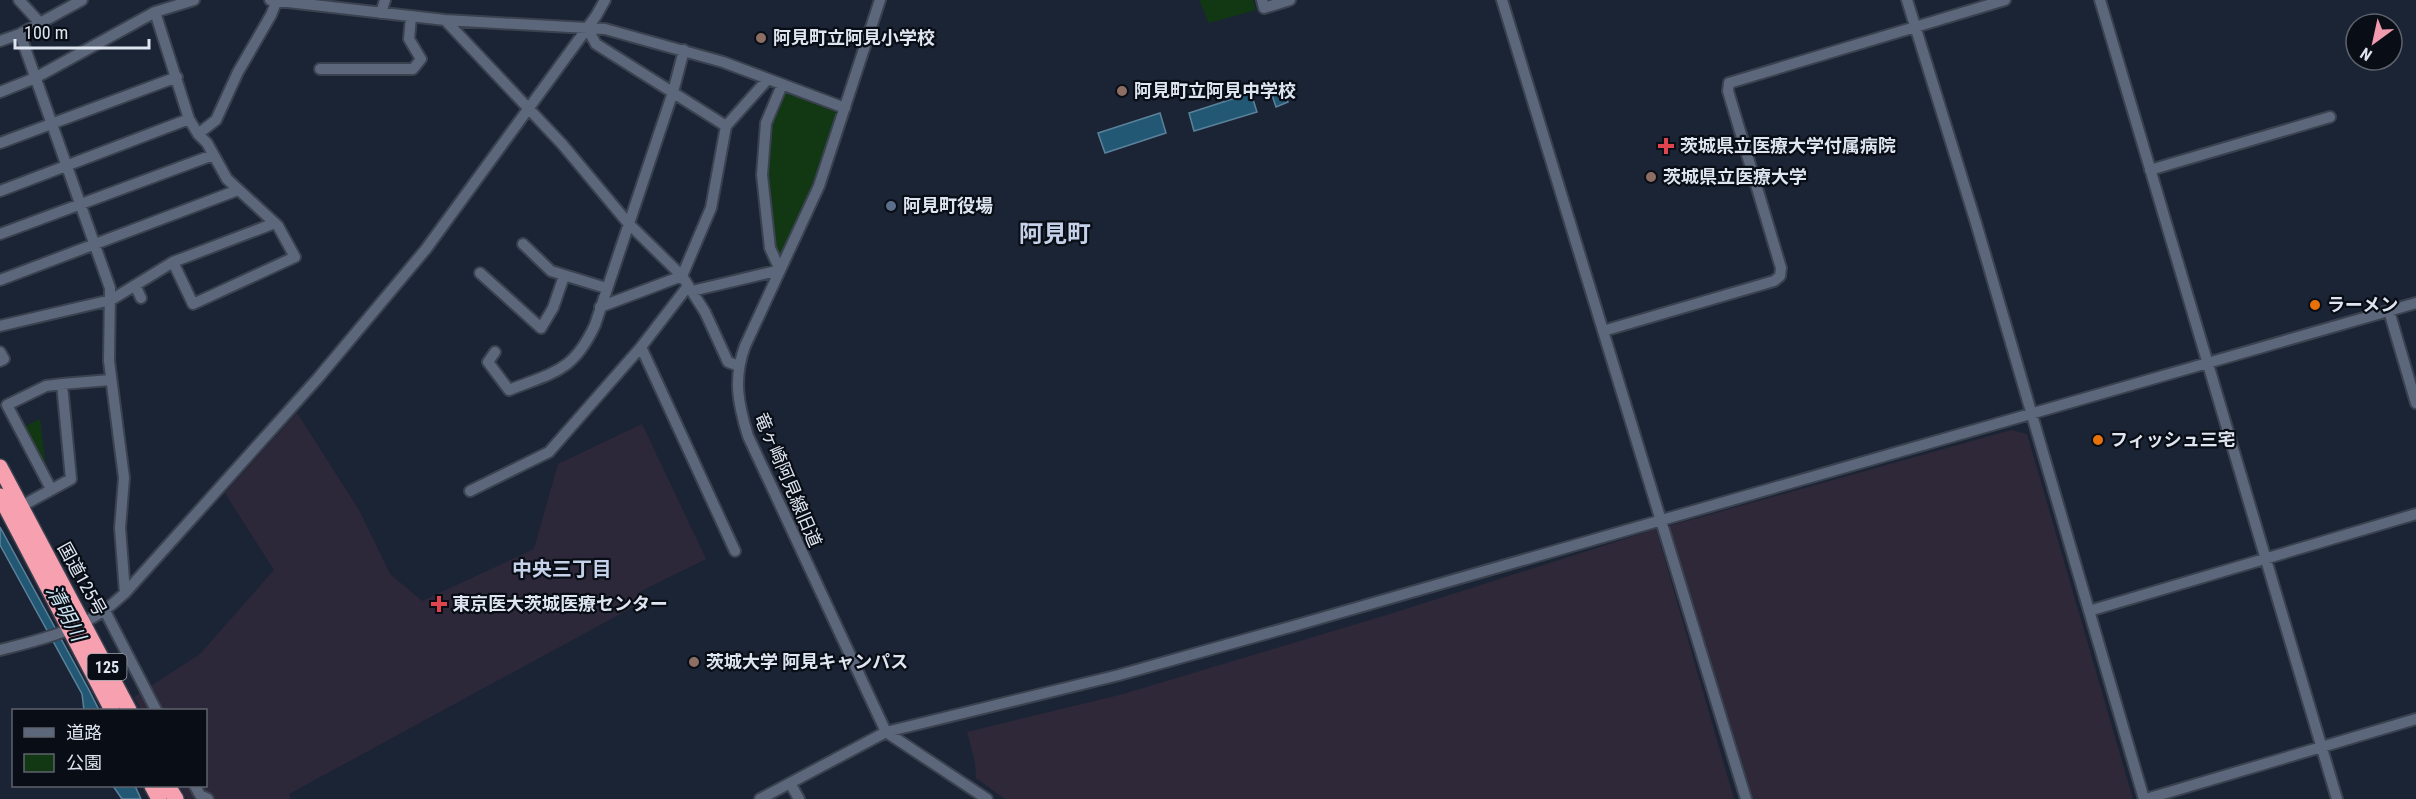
<svg xmlns="http://www.w3.org/2000/svg" width="2416" height="799" font-family="'Roboto Condensed','Noto Sans JP',sans-serif">
<style>
.industrial{fill:#2e2838}
.medical{fill:#2d2839}
.green{fill:#113813}
.water{fill:#235875;stroke:#5b829a;stroke-width:1.5}
.lines{fill:none;stroke-linecap:round;stroke-linejoin:round}
.minor-casing{stroke:#3a414f;stroke-width:14}
.highway-casing{stroke:#3a414f;stroke-width:18}
.minor{stroke:#5c677b;stroke-width:10}
.highway{stroke:#f7a0af;stroke-width:15}
.education-dot{fill:#8d6e63;stroke:#090d15;stroke-width:2}
.health-dot{fill:#e0444e;stroke:#090d15;stroke-width:2}
.service-dot{fill:#5c6f8a;stroke:#090d15;stroke-width:2}
.food-dot{fill:#e8710a;stroke:#090d15;stroke-width:2}
.labels{text-anchor:middle;stroke-width:4.5;stroke-linejoin:round;paint-order:stroke}
.shield{fill:#090d15;stroke:#9ea4ae;stroke-width:1.5}
.shield-label{font-size:16px;font-weight:bold;fill:#dee5f0}
.poi-label{font-size:18px;font-weight:bold;fill:#dee5f0;stroke:#090d15;text-anchor:start}
.street-label{font-size:18px;fill:#dee5f0;stroke:#090d15}
.neighbourhood-label{font-size:20px;font-weight:bold;fill:#c5d1e8;stroke:#090d15}
.water-label{font-size:20px;font-style:italic;fill:#cfe5f3;stroke:#090d15}
.district-label{font-size:24px;font-weight:bold;fill:#c5d1e8;stroke:#090d15}
</style>
<rect width="100%" height="100%" fill="#1b2435"/>
<path class="industrial" d="M2011,430l16,4 106,365h-381l-83,-273z
M1656,529l78,270h-729l-29,-21 -1,-16 -8,-30 156,-38 270,-81z"/>
<path class="medical" d="M297,413l62,97 31,64 32,27 112,-52 24,-85 84,-40 64,135 -65,32 -8,16 -344,187 2,5h-104l-7,-13h26v-76h-65l-7,-13 66,-43 74,-84 -49,-77z"/>
<path class="green" d="M1199,0h54l3,10 -47,13z
M785,90l56,21 -31,82 -31,67c-7,-39 -18,-82 -11,-122 2,-17 10,-33 17,-48z
M40,419l6,50 -22,-42z"/>
<path class="water" d="M1282,85l6,17 -12,5 -6,-18z
M1251,93l6,19 -63,19 -5,-18z
M1160,113l6,20 -61,20 -7,-20z
M0,527l89,163 10,20h-15l-2,-16 -82,-149z
M113,786h22l6,13h-19z"/>
<g class="lines">
<g class="minor-casing">
<path id="minor" d="M19,0l22,24
M270,0l175,20 160,9 118,33 122,46
M880,0l-61,186 -74,160c-12,32 -7,58 3,90l138,296 101,67
M1262,0l2,8 26,-8
M1502,0l244,799
M1907,0l69,223 168,576
M2100,0l237,799
M381,13l4,-13
M445,20l117,124 66,79 54,53 23,36 23,50 11,4
M587,28l9,16 130,82
M20,34l90,254 -1,73 15,117 -4,50 5,65
M0,41l20,-7 62,-34
M320,69h93l8,-10 -12,-20 2,-22
M0,92l35,-14 120,-66
M198,134l18,-14 22,-48 33,-57 6,-15
M0,143l177,-66
M2150,170l180,-53
M0,191l189,-72
M0,234l213,-79
M523,244l28,27 55,17
M173,262l20,42 102,-47 -17,-31 -51,-47 -20,-36 -9,-9 -9,-15 -34,-107 39,-12
M480,273l61,55 12,-20 11,-32
M0,280l238,-90
M135,285l6,13
M692,291l88,-21 -10,-22 -8,-73 4,-52 16,-38
M600,307l82,-31 29,-68 15,-82 42,-47
M2389,311l27,92
M0,326l111,-26 62,-38 102,-39
M1603,331l171,-50 6,-5 1,-8 -53,-177 1,-8 276,-83
M641,347l94,204
M0,352l4,7 -4,2
M495,352l-7,10 21,28c45,-18 64,-18 86,-65l78,-233 11,-42
M51,489l-44,-84 39,-19 16,-2
M470,491l79,-39 92,-105 47,-61
M20,507l51,-28 -9,-95 48,-4
M105,611l51,99
M2089,611l327,-97
M0,650c48,-12 88,-21 125,-57l193,-215 108,-129 170,-233 9,-16
M790,783l9,16
M195,786l5,9 8,4
M760,799l126,-67 233,-57 178,-50 1119,-322
M2146,799l270,-80"/>
</g>
<g class="highway-casing">
<path id="highway" d="M0,467l129,243
M0,496l112,214
M152,786l7,13
M168,786l8,13"/>
</g>
<use href="#minor" class="minor"/>
<use href="#highway" class="highway"/>
</g>
<g class="education-dot">
<circle cx="761" cy="38" r="6"/>
<circle cx="1122" cy="91" r="6"/>
<circle cx="1651" cy="177" r="6"/>
<circle cx="694" cy="662" r="6"/>
</g>
<g class="health-dot">
<path d="M1663 137h6v6h6v6h-6v6h-6v-6h-6v-6h6z"/>
<path d="M436 595h6v6h6v6h-6v6h-6v-6h-6v-6h6z"/>
</g>
<circle class="service-dot" cx="891" cy="206" r="6"/>
<g class="food-dot">
<circle cx="2315" cy="305" r="6"/>
<circle cx="2098" cy="440" r="6"/>
</g>
<g class="labels">
<rect class="shield" x="87.5" y="654" width="39" height="26" rx="4.5"/>
<g class="shield-label">
<text x="107" y="673">125</text>
</g>
<g class="poi-label">
<text x="773" y="44">阿見町立阿見小学校</text>
<text x="1134" y="97">阿見町立阿見中学校</text>
<text x="1680" y="152">茨城県立医療大学付属病院</text>
<text x="1663" y="183">茨城県立医療大学</text>
<text x="903" y="212">阿見町役場</text>
<text x="2327" y="311">ラーメン</text>
<text x="2110" y="446">フィッシュ三宅</text>
<text x="452" y="610">東京医大茨城医療センター</text>
<text x="706" y="668">茨城大学 阿見キャンパス</text>
</g>
<g class="street-label">
<text transform="translate(788 480) rotate(67)" y="6">竜ヶ崎阿見線旧道</text>
<text transform="translate(82 579) rotate(61)" y="6">国道125号</text>
</g>
<g class="neighbourhood-label">
<text x="562" y="576">中央三丁目</text>
</g>
<g class="water-label">
<text transform="translate(66 613) rotate(62)" y="7">清明川</text>
</g>
<g class="district-label">
<text x="1055" y="242">阿見町</text>
</g>
</g>
<rect x="12" y="709" width="195" height="78" fill="#090d15" stroke="#5e636d" stroke-width="1.5"/>
<rect x="24" y="728" width="30" height="9" fill="#5c677b" stroke="#5e636d" stroke-width="1.5"/>
<text x="66" y="739" font-size="18" fill="#dee5f0">道路</text>
<rect x="24" y="754" width="30" height="18" fill="#113813" stroke="#5e636d" stroke-width="1.5"/>
<text x="66" y="769" font-size="18" fill="#dee5f0">公園</text>
<g transform="translate(2374 42) rotate(213)"><circle r="28" fill="#090d15" stroke="#5e636d" stroke-width="1.5"/>
<path d="M0-4.5L10 22L0 15L-10 22Z" fill="#f29aae"/>
<text y="-9" font-size="16" font-weight="bold" text-anchor="middle" fill="#dee5f0">N</text>
</g>
<path d="M15 39v9h134v-9" fill="none" stroke="#dee5f0" stroke-width="3"/>
<text x="24" y="39" font-size="18" fill="#dee5f0" stroke="#090d15" stroke-width="4.5" paint-order="stroke">100 m</text>
</svg>
